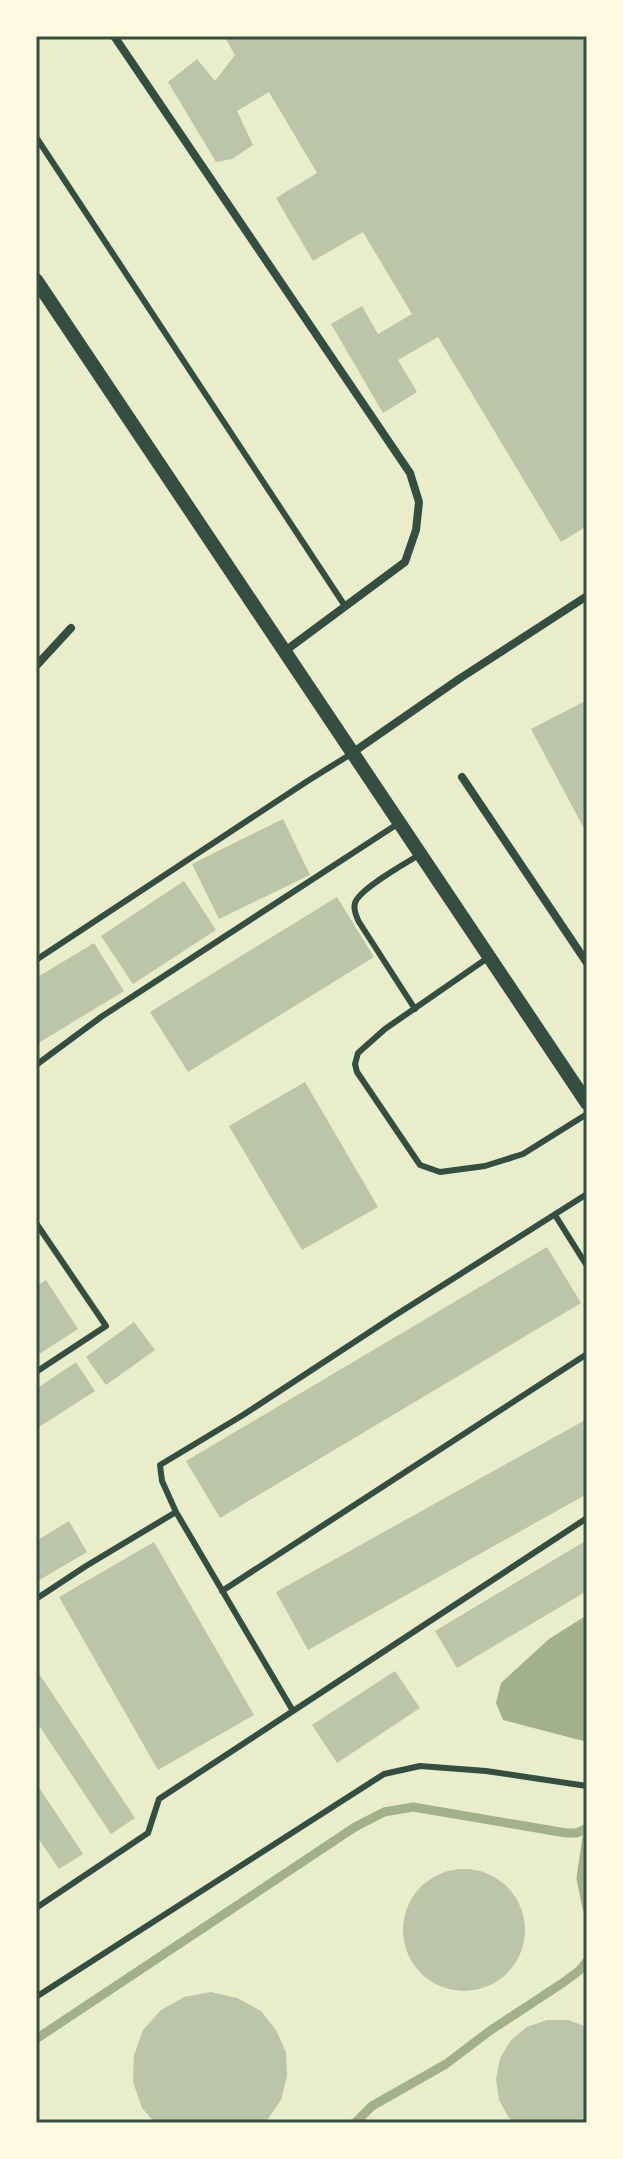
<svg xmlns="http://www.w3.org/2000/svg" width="623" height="2159" font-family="Bitter,serif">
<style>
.water{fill:#a3b18a}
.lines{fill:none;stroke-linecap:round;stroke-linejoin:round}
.stream{stroke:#a3b18a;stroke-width:9}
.building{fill:#bcc5a7}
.service{stroke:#344e41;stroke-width:6}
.minor{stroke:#344e41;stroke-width:8}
.tertiary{stroke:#344e41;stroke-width:14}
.neatline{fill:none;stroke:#344e41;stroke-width:3}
</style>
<rect width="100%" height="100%" fill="#e9edc9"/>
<path class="water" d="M587,1615v127l-84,-22 -7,-17 5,-20 48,-44z"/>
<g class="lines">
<path class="stream" d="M587,1837l-6,41 6,30
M36,2039l319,-212 29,-15 29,-5 153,26h11l10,-5
M355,2123l17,-17 74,-42 45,-34 73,-48 16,-12 7,-9"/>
</g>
<path class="building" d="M224,36h363v490l-26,16 -123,-205 -40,23 19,32 -34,21 -52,-89 31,-18 16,28 34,-20 -49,-82 -50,29 -37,-63 41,-25 -48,-81 -32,19 16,34 -21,14 -16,3 -48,-80 29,-23 18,22 20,-26z
M587,700v134l-56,-105z
M283,819l27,56 -91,44 -27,-55z
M184,881l32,49 -83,54 -32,-48z
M337,897l37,60 -186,115 -38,-60z
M94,943l30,48 -87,53 -1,-66z
M305,1082l73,125 -76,43 -73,-124z
M547,1247l34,56 -361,215 -34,-57z
M46,1280l32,49 -42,27v-70z
M134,1322l21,28 -49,35 -20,-28z
M76,1362l19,29 -59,38v-40z
M587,1419v75l-279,156 -32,-58z
M69,1521l18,31 -51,30v-41z
M587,1540v51l-130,77 -22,-37z
M154,1542l100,173 -96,55 -99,-173z
M36,1669l99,149 -24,16 -75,-113z
M395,1671l25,37 -83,55 -25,-38z
M36,1783l47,71 -24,15 -23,-34z
M403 1930a61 61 0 1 1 122 0a61 61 0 1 1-122 0Z
M211,1992l26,6 24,13 15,19 10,22 1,24 -6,24 -16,23h-110l-13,-15 -9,-26 1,-27 9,-25 18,-20 23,-13z
M547,2020h21l19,7v96h-73l-5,-5 -10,-18 -3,-21 4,-21 11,-18 16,-13z"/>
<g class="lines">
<path class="service" d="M36,137l309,469
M489,957l-104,72 -27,24 -3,11 2,8 63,93 20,7 45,-6 38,-12 64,-40
M36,960l270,-178 45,-28
M415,1009l-56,-87c-3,-6 -6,-13 -4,-19 4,-14 51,-40 64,-48
M36,1065l65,-48 298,-194
M555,1215l32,51
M36,1223l70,103 -70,46
M176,1512l117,199
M222,1591l365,-237
M36,1599l50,-33 90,-54 -14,-31 -2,-16 83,-50 151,-99 193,-122
M36,1908l112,-75 11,-34 428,-281
M36,1997l348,-223 36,-8 66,5 101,15"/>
<path class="minor" d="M114,36l296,437 9,29 -3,28 -11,32 -120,89
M36,666l35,-38
M352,753l107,-74 128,-83
M462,777l125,186"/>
<path class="tertiary" d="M36,280l551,823"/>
</g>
<rect width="623" height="2159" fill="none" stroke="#fefae0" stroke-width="76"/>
<rect x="38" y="38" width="547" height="2083" class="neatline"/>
</svg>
